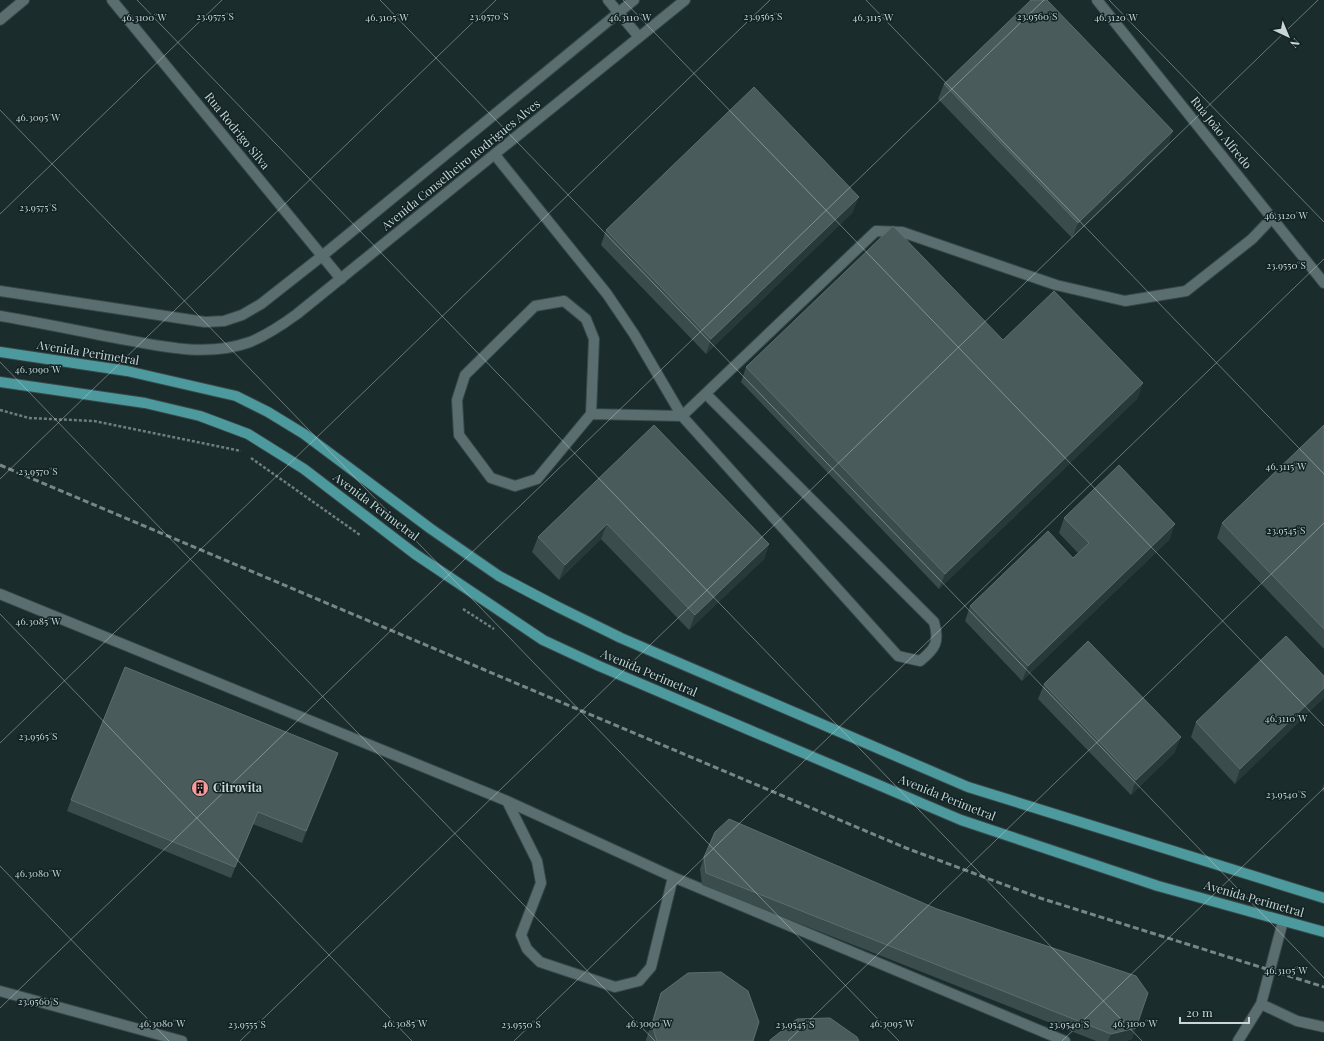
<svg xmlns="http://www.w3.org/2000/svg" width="1324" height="1041" font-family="'Playfair Display',serif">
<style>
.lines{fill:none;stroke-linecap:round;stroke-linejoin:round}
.service-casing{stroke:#384748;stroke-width:12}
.minor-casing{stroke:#384748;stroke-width:12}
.tertiary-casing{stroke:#384748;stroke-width:12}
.primary-casing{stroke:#384748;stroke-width:12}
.path{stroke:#6f7d7e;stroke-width:2.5;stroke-dasharray:3 2;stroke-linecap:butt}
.service{stroke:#5b6e6f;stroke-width:10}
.minor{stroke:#5b6e6f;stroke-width:10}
.tertiary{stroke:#5b6e6f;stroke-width:10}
.primary{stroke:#4d9a9e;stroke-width:10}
.rail{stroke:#788686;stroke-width:3;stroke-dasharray:6 3;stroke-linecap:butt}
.wall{fill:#3b4c4d}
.shaded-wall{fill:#28393a}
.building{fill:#4a5b5c;stroke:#5e6e6f}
.ticks{fill:none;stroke:#cad5d5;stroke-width:1;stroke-opacity:0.45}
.labels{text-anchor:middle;stroke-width:3;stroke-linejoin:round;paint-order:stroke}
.street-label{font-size:12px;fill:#cad5d5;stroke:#112324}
.poi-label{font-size:12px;font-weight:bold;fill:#cad5d5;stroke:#112324;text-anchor:start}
.ticks-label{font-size:10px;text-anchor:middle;fill:#cad5d5;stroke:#112324;stroke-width:3;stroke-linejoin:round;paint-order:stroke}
</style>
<rect width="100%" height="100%" fill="#1b2c2d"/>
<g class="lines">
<g class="service-casing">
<path id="service" d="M495,155l112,139 27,40 48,82 -91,-2 3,-75 -8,-20 -22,-18 -29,5 -70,69 -8,25 2,35 32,43 24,8 22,-7 54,-65
M706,394l228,228c6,20 1,27 -14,39l-22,-5 -216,-240 194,-185 26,1 154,53 69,16 61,-10 66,-52 20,-21
M0,594l507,207 166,76 392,164
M507,801l30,60 4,22 -20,52 6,14 13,13 75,25 24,-6 12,-14 22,-90
M0,991l182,50
M1261,1004l36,17 27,6
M1238,1041l23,-37 22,-83"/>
</g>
<g class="minor-casing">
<path id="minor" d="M112,0l229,279
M608,0l31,37
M1097,0l227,283
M0,20l24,-20"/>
</g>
<g class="tertiary-casing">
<path id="tertiary" d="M0,291l205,31 19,-1 18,-6 19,-11 61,-48 312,-256
M0,316c35,6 70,13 105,20 47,8 98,23 145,6 17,-7 32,-17 47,-28l388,-314"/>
</g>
<g class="primary-casing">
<path id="primary" d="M0,352l127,19 109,25 32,16 36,22 127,95 68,47 59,31 63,31 347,149 356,111
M0,382l145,21 55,13 48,18 56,35 111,85 128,86 56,26 362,154 197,66 166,46"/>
</g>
<path class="path" d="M0,410l29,8 65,3 147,30
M251,458l109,77
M463,609l31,20"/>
<use href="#service" class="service"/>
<use href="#minor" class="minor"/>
<use href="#tertiary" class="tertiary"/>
<use href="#primary" class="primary"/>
<path class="rail" d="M0,465l906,383 134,50 284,89"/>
</g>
<path class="wall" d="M944,84l224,62 -96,92 -134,-139z
M853,212l-147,142 -105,-109 5,-15z
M1003,340l135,58 -199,191 -198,-207 5,-15z
M654,425l115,119 -5,15 -75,71 -88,-91 -42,41 -27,-28 6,-15z
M1324,425v224l-107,-111 5,-15z
M1064,518l106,21 -148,142 -57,-60 5,-15 103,-48 5,-5 -19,-20z
M1324,676l-89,108 -44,-47 5,-15z
M1044,684l131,68 -44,43 -93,-96z
M334,765l-32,78 -49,-19 -22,54 -164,-67 4,-11z
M1324,784v8l-2,-2z
M704,857l428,182 -7,2h-29l-394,-156 -2,-16z
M661,993l92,48h-107v-1l10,-32z"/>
<path class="shaded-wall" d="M1173,131l-5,15 -96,92 6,-15z
M859,197l-6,15 -147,142 5,-15z
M1143,383l-5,15 -199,191 6,-15z
M607,524l-6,15 -42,41 6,-15z
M1175,524l-5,15 -148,142 6,-15z
M769,544l-5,15 -75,71 6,-15z
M1324,688v10l-89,86 5,-15z
M1181,737l-6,15 -44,43 5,-15z
M338,753l-4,12 -32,78 4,-12z
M258,812l-5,12 -22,54 4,-11z
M1136,1028l-4,11 -7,2h-17l3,-7z"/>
<path class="building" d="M1031,0h16l126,131 -95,92 -134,-139z
M754,87l105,110 -148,142 -105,-109z
M893,226l110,114 51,-49 89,92 -198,191 -199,-207z
M654,425l115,119 -74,71 -88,-91 -42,41 -27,-28z
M1324,425v204l-102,-106z
M1119,465l56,59 -147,142 -58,-60 78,-75 25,27 16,-15 -25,-25z
M1286,636l38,40v12l-84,81 -44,-47z
M1088,641l93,96 -45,43 -92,-96z
M125,667l213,86 -32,78 -48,-19 -23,55 -164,-67z
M729,819l208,90 199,67 12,17 -12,35 -25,6 -405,-161 -2,-16 11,-25z
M721,972l27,19 11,31 -6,19h-96l-5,-16 9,-32 27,-20z
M830,1018l27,19 2,4h-89v-1l27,-21z"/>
<path class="ticks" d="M137,0l1005,1041M380,0l944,978M623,0l701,726M866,0l458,474M1109,0l215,222M0,110l899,931M0,214l222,-214M0,362l655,679M0,479l496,-479M0,614l412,427M0,743l770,-743M0,866l169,175M0,1008l1044,-1008M240,1041l1078,-1041M514,1041l810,-782M788,1041l536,-518M1062,1041l262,-253"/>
<defs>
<g id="building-disc" transform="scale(0.9)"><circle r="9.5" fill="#f59b9b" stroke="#112324"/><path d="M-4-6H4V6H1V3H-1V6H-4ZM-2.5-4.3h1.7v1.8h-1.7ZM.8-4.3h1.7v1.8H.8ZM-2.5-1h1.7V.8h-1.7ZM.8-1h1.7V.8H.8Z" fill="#111"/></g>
</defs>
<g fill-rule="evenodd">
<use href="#building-disc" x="200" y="788"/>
</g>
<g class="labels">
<g class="street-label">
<text transform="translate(237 131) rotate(51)" y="4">Rua Rodrigo Silva</text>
<text transform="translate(1221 133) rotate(51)" y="4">Rua João Alfredo</text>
<text transform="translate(461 165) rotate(-39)" y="4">Avenida Conselheiro Rodrigues Alves</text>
<text transform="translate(88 353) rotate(9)" y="4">Avenida Perimetral</text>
<text transform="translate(376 507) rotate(37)" y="4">Avenida Perimetral</text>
<text transform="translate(649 673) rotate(23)" y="4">Avenida Perimetral</text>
<text transform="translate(947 798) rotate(22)" y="4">Avenida Perimetral</text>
<text transform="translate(1254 899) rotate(16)" y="4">Avenida Perimetral</text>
</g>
<g class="poi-label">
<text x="213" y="792">Citrovita</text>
</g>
</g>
<g class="ticks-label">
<text x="1037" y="20">23.9560°S</text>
<text x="215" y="20">23.9575°S</text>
<text x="489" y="20">23.9570°S</text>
<text x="763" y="20">23.9565°S</text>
<text x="144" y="21">46.3100°W</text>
<text x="387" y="21">46.3105°W</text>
<text x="630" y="21">46.3110°W</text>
<text x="873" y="21">46.3115°W</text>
<text x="1116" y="21">46.3120°W</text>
<text x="38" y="121">46.3095°W</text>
<text x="38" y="211">23.9575°S</text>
<text x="1286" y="219">46.3120°W</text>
<text x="1286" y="269">23.9550°S</text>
<text x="38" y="373">46.3090°W</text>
<text x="1286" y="470">46.3115°W</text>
<text x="38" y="475">23.9570°S</text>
<text x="1286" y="534">23.9545°S</text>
<text x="38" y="625">46.3085°W</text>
<text x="1286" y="722">46.3110°W</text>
<text x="38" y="740">23.9565°S</text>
<text x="1286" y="798">23.9540°S</text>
<text x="38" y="877">46.3080°W</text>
<text x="1286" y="974">46.3105°W</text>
<text x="38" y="1005">23.9560°S</text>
<text x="162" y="1027">46.3080°W</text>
<text x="405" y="1027">46.3085°W</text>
<text x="649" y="1027">46.3090°W</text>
<text x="892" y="1027">46.3095°W</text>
<text x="1135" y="1027">46.3100°W</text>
<text x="247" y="1028">23.9555°S</text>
<text x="521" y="1028">23.9550°S</text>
<text x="795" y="1028">23.9545°S</text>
<text x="1069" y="1028">23.9540°S</text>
</g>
<g transform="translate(1288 36) rotate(136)" stroke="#112324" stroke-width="3" paint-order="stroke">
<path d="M0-3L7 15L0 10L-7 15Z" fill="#cad5d5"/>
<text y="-6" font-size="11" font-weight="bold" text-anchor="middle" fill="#cad5d5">N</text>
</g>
<path d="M1180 1017v6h69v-6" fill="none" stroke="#cad5d5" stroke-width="2"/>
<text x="1186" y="1017" font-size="12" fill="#cad5d5" stroke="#112324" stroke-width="3" paint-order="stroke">20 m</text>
</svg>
